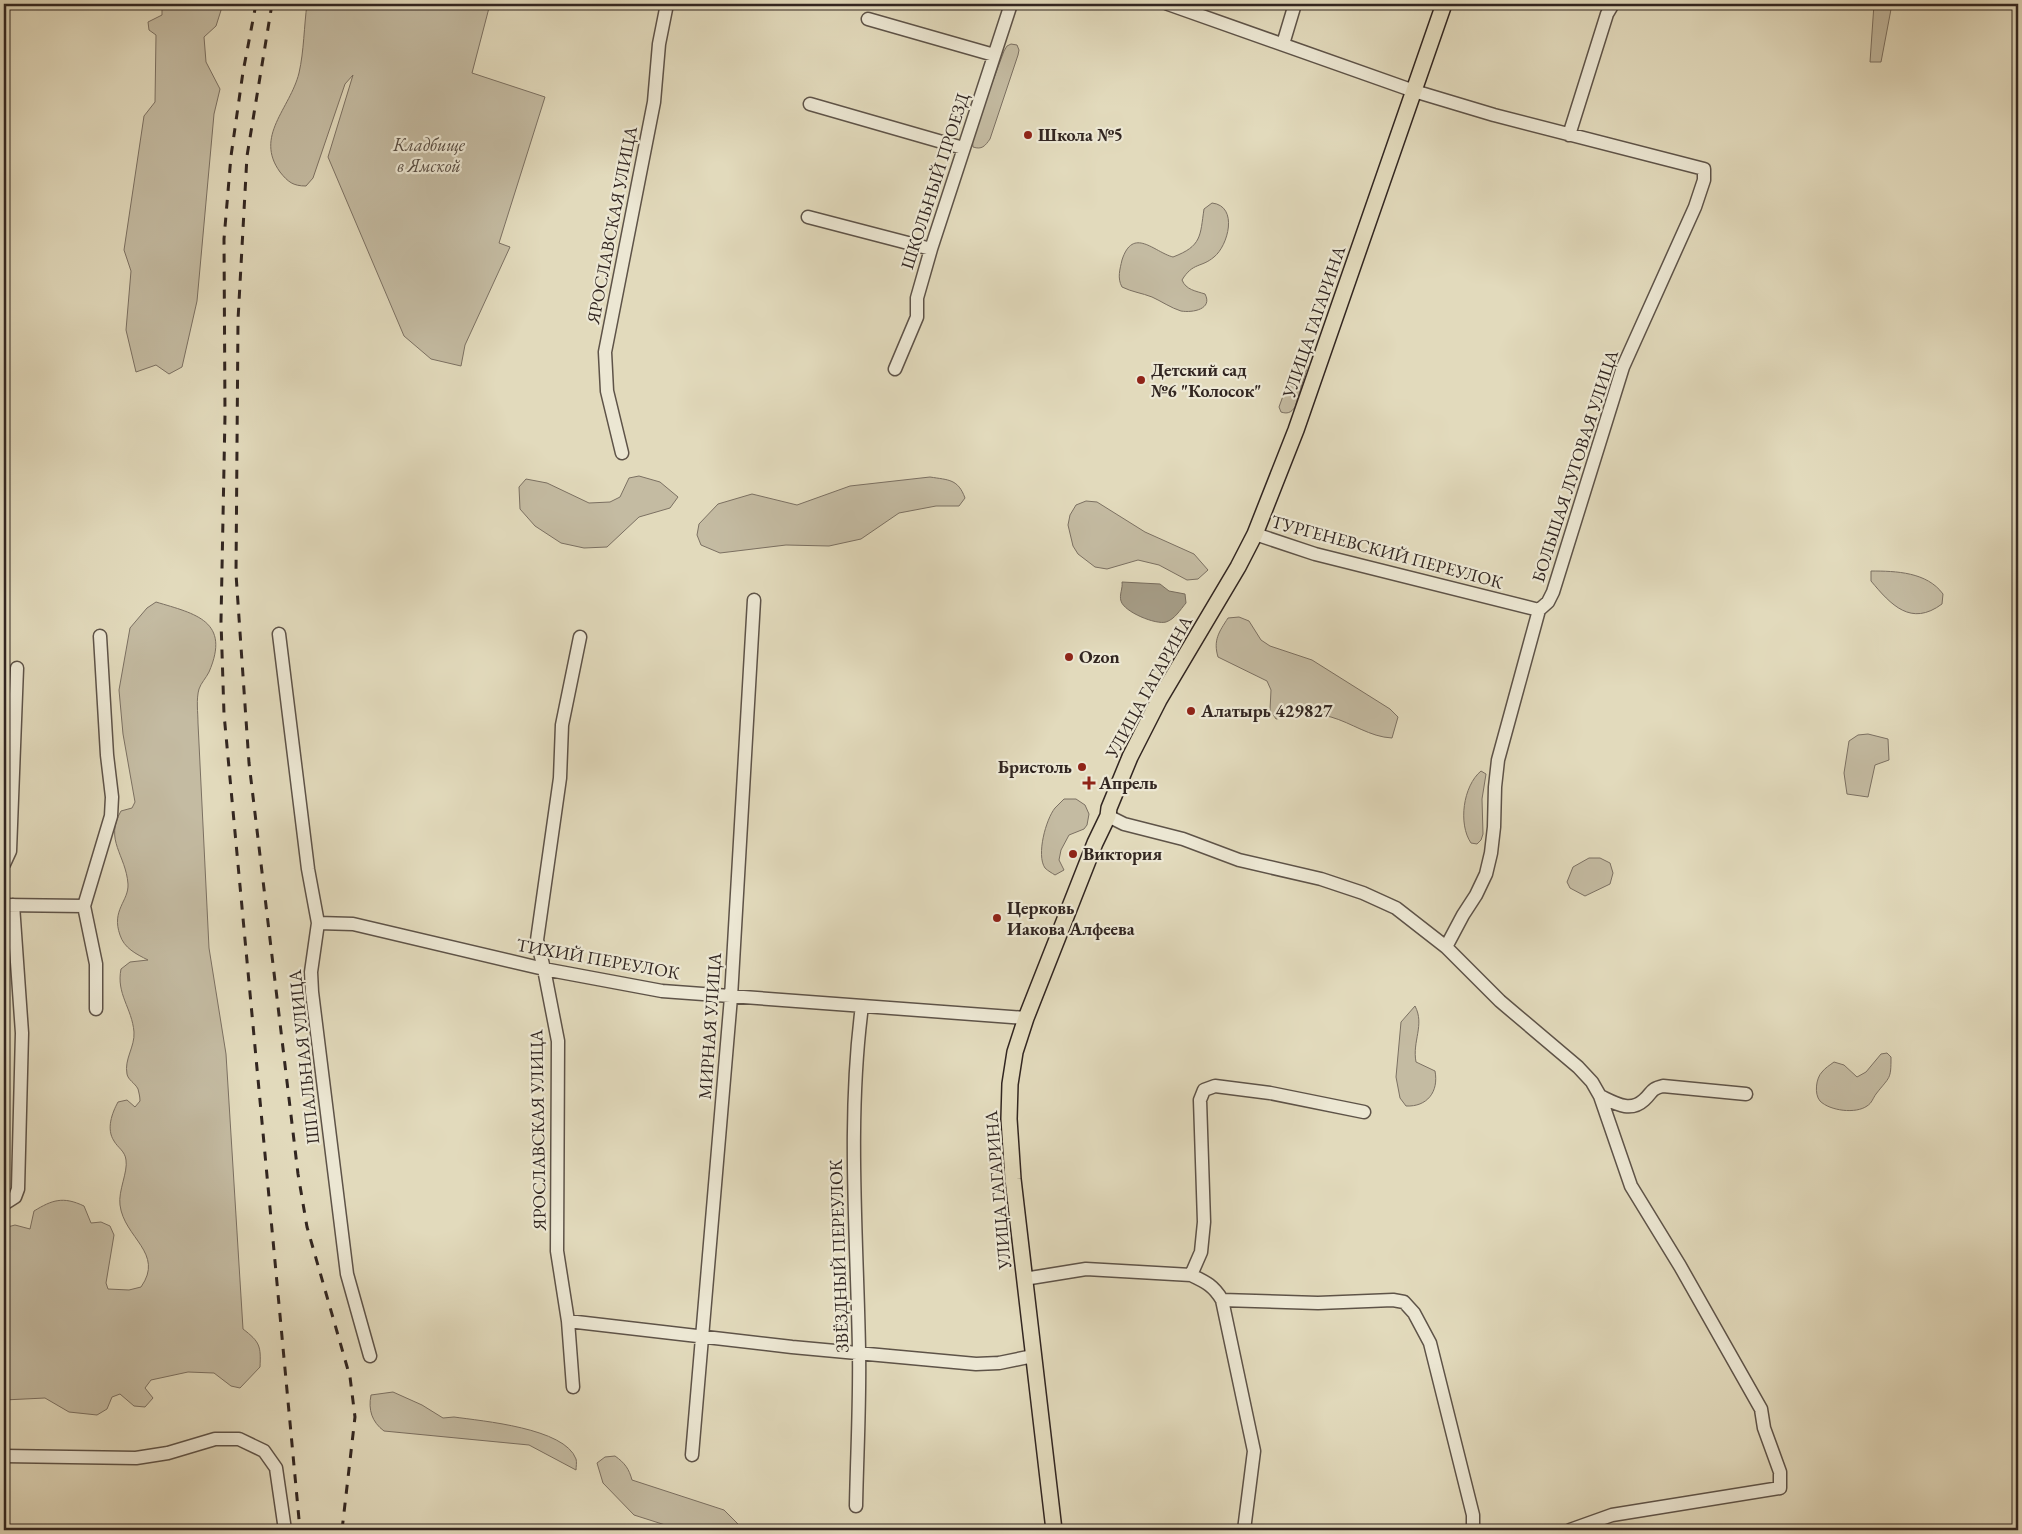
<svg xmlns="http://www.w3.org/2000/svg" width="2022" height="1534" font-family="'EB Garamond',serif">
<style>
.green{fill:#c4bba2;stroke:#7b7062}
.water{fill:#a69d87;stroke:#786d5e}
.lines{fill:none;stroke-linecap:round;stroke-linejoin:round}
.minor-casing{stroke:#5e5348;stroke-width:15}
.major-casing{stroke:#322621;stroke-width:18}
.minor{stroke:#ece7d3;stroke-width:12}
.major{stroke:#e2dabc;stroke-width:15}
.rail{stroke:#322621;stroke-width:3;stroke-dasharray:9 9;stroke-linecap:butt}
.poi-dot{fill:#8f2418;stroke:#ece7d3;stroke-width:2}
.labels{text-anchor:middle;stroke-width:4.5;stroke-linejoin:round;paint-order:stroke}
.poi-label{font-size:18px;font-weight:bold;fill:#322621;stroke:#ece7d3;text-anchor:start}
.park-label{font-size:18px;font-style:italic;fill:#564b41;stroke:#ece7d3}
.street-label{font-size:18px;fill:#322621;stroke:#ece7d3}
</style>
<rect width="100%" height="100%" fill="#e2dabc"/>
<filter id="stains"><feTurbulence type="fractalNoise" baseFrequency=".004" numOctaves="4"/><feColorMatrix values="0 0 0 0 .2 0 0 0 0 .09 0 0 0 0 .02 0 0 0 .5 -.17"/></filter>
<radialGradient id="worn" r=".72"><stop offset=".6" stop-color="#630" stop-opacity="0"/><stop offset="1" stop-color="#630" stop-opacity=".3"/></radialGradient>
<path class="green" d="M162,4h61l-7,22 -12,11 2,25 14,27 -6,25 -17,187 -15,66 -13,7 -13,-9 -20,7 -10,-42 5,-59 -7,-21 20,-134 11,-14 1,-67 -7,-5 -1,-8 14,-7z
M307,4h183l-18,69 73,24 -46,146 11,4 -45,98 -4,21 -30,-7 -27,-23 -76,-179 25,-82 -8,9 -32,94 -7,8c-13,0 -18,-4 -26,-14 -26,-36 10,-63 19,-99 5,-22 5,-47 8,-69z
M1874,4h18l-11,58h-11z
M1011,44l6,1 2,5 -1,5 -28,84c-5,7 -8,11 -17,8l-1,-10 32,-86 3,-5z
M1212,203c27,3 16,43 2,54 -13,11 -21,5 -32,23 4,10 14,11 23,14 8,15 -12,19 -24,17 -10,-3 -20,-10 -29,-14 -10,-4 -20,-5 -30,-10 -5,-9 -2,-18 0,-27 11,-34 32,-8 51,-3 29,-11 27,-21 31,-48z
M1303,358l4,5v5l-12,39c-4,6 -8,7 -14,5l-2,-5 16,-44z
M639,476l21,6 18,15 -8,11 -31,9 -32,30 -23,1 -23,-5 -26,-17 -15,-17 -1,-22 7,-8 21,4 42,20 21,-1 10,-5 9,-19z
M930,477c19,3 28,2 35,21l-6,8h-23l-37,7 -38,26 -32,7 -43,-1 -66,8 -19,-8 -4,-10 2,-11 19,-20 34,-10 45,11 53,-19z
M1086,501l11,1 48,30 49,22 14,16 -10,9 -11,1 -28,-15 -21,-5 -31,9 -12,-2 -17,-13 -5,-8 -5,-21 2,-10 6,-10z
M1871,571c25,0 56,1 72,23l-1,10c-31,23 -51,1 -71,-23z
M156,602c40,12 75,19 53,70 -3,6 -8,11 -10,17 -3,10 -1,24 -1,34l11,225 17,106 17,275c17,13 18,17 17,38l-20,21 -9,-2 -17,-13 -26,-1 -37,8 -6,8 8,10 -8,9 -11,-1 -14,-12 -8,3 -5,12 -10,6 -28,-3 -24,-14 -41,2v-172l11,-3 15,4 4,-18c18,-11 29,-15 50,-5l7,17 10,-1 9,4 4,9 -8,48 2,6 21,1 12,-3c24,-34 -17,-49 -21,-82 -2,-14 8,-33 6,-45 -1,-9 -8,-12 -12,-19 -8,-12 -2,-28 4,-39l9,-2 8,7 5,-6c0,-4 -1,-8 -2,-12 -3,-6 -10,-9 -11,-15 -3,-15 8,-27 7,-42 -2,-24 -18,-38 -13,-63l9,-7 18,-2c-12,-6 -24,-12 -28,-25 -9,-25 9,-34 8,-51 -2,-29 -24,-44 -7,-73l11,-3 3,-6 -12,-68 -4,-44 11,-62 17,-20z
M1239,617l10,4 12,19 9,6 42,14 78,49 8,8 -6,21c-22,-1 -40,-15 -61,-21 -18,-5 -36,-1 -55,2l-6,-9 1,-20 -4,-9 -49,-24c-5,-17 1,-25 10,-39z
M1868,734l20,5 1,21 -14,5 -7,32 -21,-3 -3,-21 5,-32 9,-6z
M1481,771l5,3 -4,25 1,35 -2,6 -4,4 -6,-1c-13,-19 -8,-57 10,-72z
M1064,799h12l9,6 4,9 -2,11 -3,4 -15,6 -8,15 -2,10 5,10 -9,5c-3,-2 -7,-4 -10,-7 -9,-13 1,-49 10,-60 3,-3 6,-6 9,-9z
M1589,858h11l10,5 3,10 -3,11 -25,12 -15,-8 -3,-6 6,-15z
M1415,1006c10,19 -3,35 1,56l19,9c4,21 -8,36 -29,35l-6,-8 -4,-21 5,-55z
M1887,1053l4,4c0,23 -1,19 -15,37 -3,4 -4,9 -9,12 -11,8 -37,5 -47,-5 -6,-7 -4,-23 2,-29 3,-4 8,-7 12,-10l10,3 13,12 9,-5 15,-18z
M393,1392l29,13 21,13 11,-1c28,4 111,11 122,42 1,3 0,8 0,11l-47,-25 -145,-14c-12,-9 -16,-21 -13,-36z
M615,1456c10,7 14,13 17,24l92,30 15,15 9,5h-67l-47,-15 -31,-32 -6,-20 8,-6z"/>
<path class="water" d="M1122,582l38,2 9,7 16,3 1,9c-6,7 -11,16 -20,19 -10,3 -42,-10 -45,-21 -2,-6 2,-13 1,-19z"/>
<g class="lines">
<g class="minor-casing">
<path id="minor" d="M1168,4l246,87 80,24 210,54v11l-9,27 -72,160 -70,225 -5,10 -9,8 -41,150 -3,27 -1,40 -3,26 -5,21 -10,21 -13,20 -17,32
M868,19l126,36
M1283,44l12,-40
M810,104l153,44
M1569,135l38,-121 6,-10
M808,217l123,32
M895,369l22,-52v-19l14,-49 80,-245
M622,453l-15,-62 -2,-39 49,-250 5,-58 8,-40
M1255,534l60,20 224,56
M279,634l29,235 10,54 -7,49 1,20 35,282 23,82
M1108,816l16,8 59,15 56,21 82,19 42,14 33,15 50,39 54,54 78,66 14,15 8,14 31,90 49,80 81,143 3,19 16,44v16l-168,27 -42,15
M4,864l6,-13 7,-183
M4,905l80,1
M318,923l35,1 191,45 118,22 364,27
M96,1009v-45l-12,-58 27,-90 1,-19 -5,-42 -7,-119
M1600,1096c15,7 30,17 44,4 9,-8 6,-11 19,-14l83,8
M4,1204l11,-7 3,-8 4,-156 -9,-128
M1024,1279l62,-10 105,6
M1222,1300l96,3 75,-3 11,2 10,11 16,30 43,172v15
M568,1321l224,26 184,17 23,-1 34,-7
M573,1387l-5,-66 -11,-70 1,-210 -14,-72 -7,-29 23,-162 2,-53 18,-88
M692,1455l39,-458 23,-397
M4,1456l132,2 32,-5 47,-14h24l25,12 12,17 9,62
M856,1506c1,-52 4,-104 3,-156 -2,-114 -12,-230 3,-344
M1244,1530l10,-79 -32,-151c-8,-14 -16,-18 -31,-25l10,-23 3,-30 -4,-122 4,-10 11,-4 55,7 94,19"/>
</g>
<g class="major-casing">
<path id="major" d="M1054,1530l-41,-351 -4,-60 1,-35 5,-32 11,-34 69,-175 13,-27 1,-8 21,-51 29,-57 79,-133 17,-33 41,-104 148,-426"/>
</g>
<use href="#minor" class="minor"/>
<use href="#major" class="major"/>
<path class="rail" d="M256,4l-13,68 -12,84 -7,83 1,176 -4,206 3,93 76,816
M272,4l-25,152 -9,164 -2,254 13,189 49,411 9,53 43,150 5,40 -13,113"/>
</g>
<g class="poi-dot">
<circle cx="1028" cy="135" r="5"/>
<circle cx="1141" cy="380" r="5"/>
<circle cx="1069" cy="657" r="5"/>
<circle cx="1191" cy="711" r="5"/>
<circle cx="1082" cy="767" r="5"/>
<path d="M1086.5 775.5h5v5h5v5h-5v5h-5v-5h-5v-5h5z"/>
<circle cx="1073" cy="854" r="5"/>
<circle cx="997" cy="918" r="5"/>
</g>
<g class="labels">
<g class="poi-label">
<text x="1038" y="141">Школа №5</text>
<text x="1151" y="376">Детский сад<tspan x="1151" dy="21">№6 "Колосок"</tspan></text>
<text x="1079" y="663">Ozon</text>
<text x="1201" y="717">Алатырь 429827</text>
<text x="1072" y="773" text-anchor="end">Бристоль</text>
<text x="1099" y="789">Апрель</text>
<text x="1083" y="860">Виктория</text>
<text x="1007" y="914">Церковь<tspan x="1007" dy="21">Иакова Алфеева</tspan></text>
</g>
<g class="park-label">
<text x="429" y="151">Кладбище<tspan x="429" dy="21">в Ямской</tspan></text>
</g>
<g class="street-label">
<text transform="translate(935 181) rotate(-72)" y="6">ШКОЛЬНЫЙ ПРОЕЗД</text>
<text transform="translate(612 225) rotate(-79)" y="6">ЯРОСЛАВСКАЯ УЛИЦА</text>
<text transform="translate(1314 322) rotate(-71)" y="6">УЛИЦА ГАГАРИНА</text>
<text transform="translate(1575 466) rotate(-72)" y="6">БОЛЬШАЯ ЛУГОВАЯ УЛИЦА</text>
<text transform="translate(1387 552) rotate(15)" y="6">ТУРГЕНЕВСКИЙ ПЕРЕУЛОК</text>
<text transform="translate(1149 687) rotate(-61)" y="6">УЛИЦА ГАГАРИНА</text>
<text transform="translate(598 959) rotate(10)" y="6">ТИХИЙ ПЕРЕУЛОК</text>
<text transform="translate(710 1026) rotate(-86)" y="6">МИРНАЯ УЛИЦА</text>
<text transform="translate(304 1057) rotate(-96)" y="6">ШПАЛЬНАЯ УЛИЦА</text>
<text transform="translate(538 1130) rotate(-91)" y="6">ЯРОСЛАВСКАЯ УЛИЦА</text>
<text transform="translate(998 1190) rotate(-95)" y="6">УЛИЦА ГАГАРИНА</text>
<text transform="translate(839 1256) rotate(-92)" y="6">ЗВЁЗДНЫЙ ПЕРЕУЛОК</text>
</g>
</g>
<rect width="2022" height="1534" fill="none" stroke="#e2dabc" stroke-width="20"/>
<rect x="5" y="5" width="2012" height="1524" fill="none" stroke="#322621" stroke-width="2.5"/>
<rect x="10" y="10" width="2002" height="1514" fill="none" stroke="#322621"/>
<rect width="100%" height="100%" filter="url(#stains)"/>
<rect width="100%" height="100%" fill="url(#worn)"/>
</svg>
